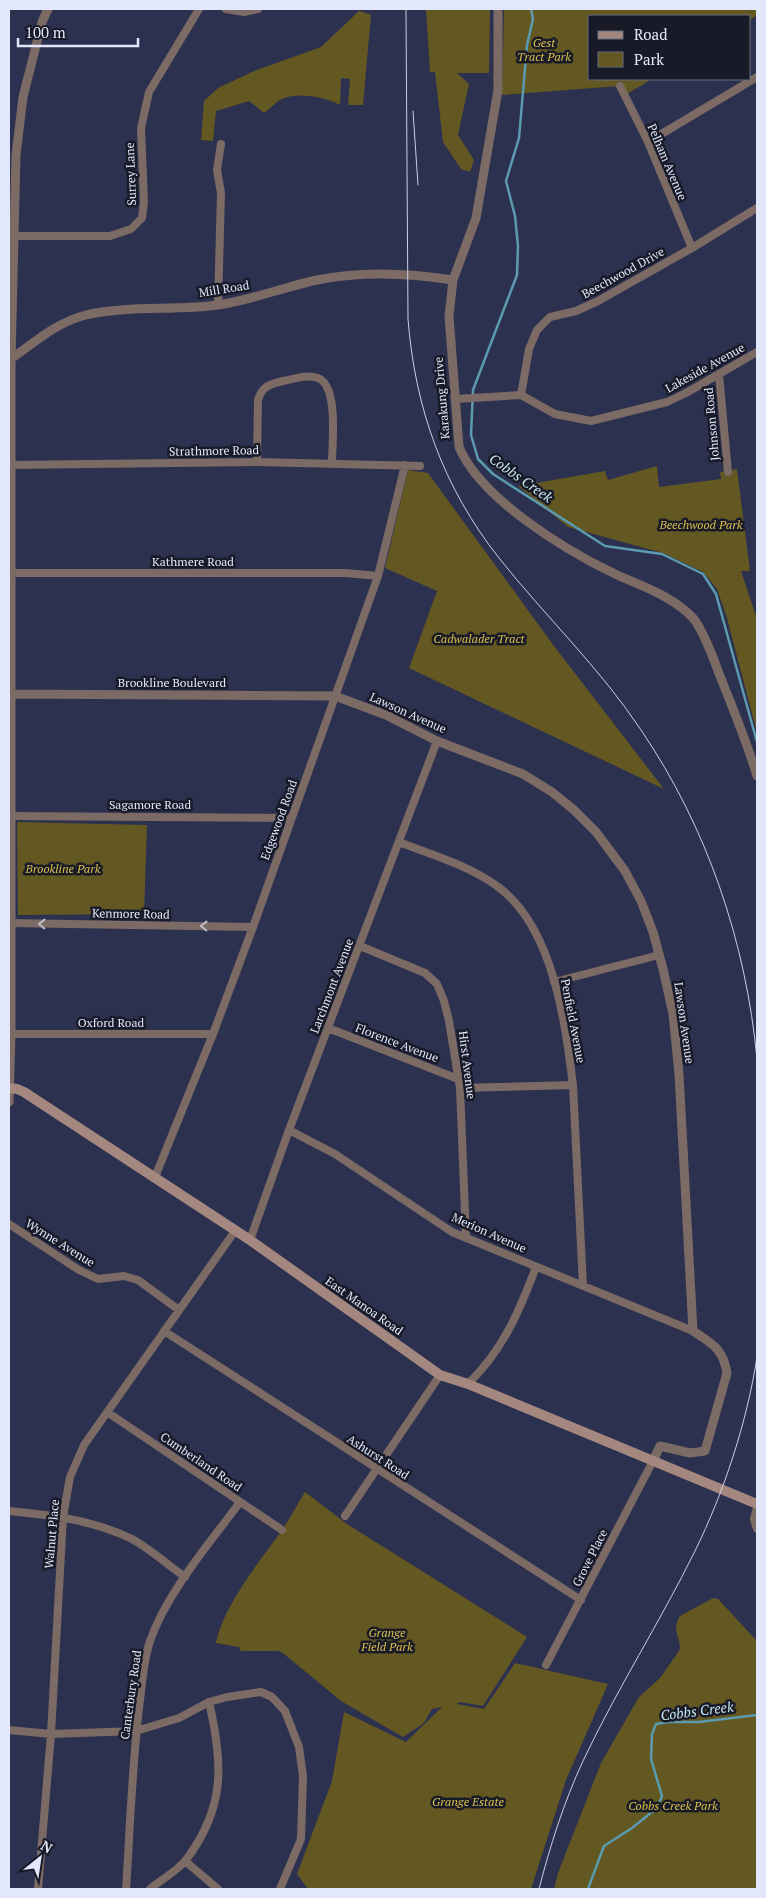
<svg xmlns="http://www.w3.org/2000/svg" width="766" height="1898" font-family="'PT Serif',serif">
<style>
.green{fill:#635722}
.lines{fill:none;stroke-linecap:round;stroke-linejoin:round}
.stream{stroke:#5b9baf;stroke-width:2.5}
.minor{stroke:#7c6a64;stroke-width:8}
.tertiary{stroke:#7c6a64;stroke-width:9}
.secondary{stroke:#a4877f;stroke-width:10}
.tram{stroke:#cacfe4;stroke-width:1}
.oneway{stroke:#bebbc6}
.labels{text-anchor:middle;stroke-width:5;stroke-linejoin:round;paint-order:stroke}
.park-label{font-size:12px;font-style:italic;fill:#dcc14a;stroke:#181a28}
.street-label{font-size:12px;fill:#e2e7fb;stroke:#181a28}
.water-label{font-size:14px;font-style:italic;fill:#c8e8f0;stroke:#181a28}
</style>
<rect width="100%" height="100%" fill="#2d3150"/>
<path class="green" d="M426,9h64l-1,64h-32l12,11 -11,51 16,25 -4,12 -9,-3 -18,-27 -8,-70h-5z
M504,9h253v6l-7,5v-4h-160v63h62l-27,16 -5,-9 -118,9z
M359,11l12,4 -8,90h-15l2,-26 -9,-1 -1,27c-15,-8 -44,-14 -60,-5 -5,3 -10,9 -16,13l-15,-12 -33,10 -3,30 -12,-1 3,-39 14,-13 36,-17 67,-24z
M657,466l2,21 62,-8 -1,-7 17,-3 13,102h-9l16,48v114l-30,-115 -10,-29 -14,-17 -40,-19 -95,-26 -50,-41 87,-15 3,9z
M408,470l20,3 126,173 110,143 -255,-121 28,-77 -52,-23z
M17,822l130,3 -3,89 -126,1z
M305,1492l42,32 180,113 -44,69 -23,-4 -3,2 27,5 31,-46 93,21 -42,96 -35,109h-223l-11,-15 35,-93 12,-69 62,30 36,-35 -10,2 -8,14 -21,14 -62,-36 -57,-47 -5,-3h-38l-2,-4 -23,-4c7,-35 41,-79 62,-107 10,-14 18,-29 27,-44z
M713,1598l5,1 39,42v248h-203l4,-16 43,-110 38,-66 21,-19 19,-27c4,-13 -9,-18 1,-35z"/>
<g class="lines">
<path class="stream" d="M531,9l2,10 -6,26 -8,93 -13,43 9,35 3,30 -1,29 -44,115 -2,45 7,24 15,15 112,72 57,8 41,20 13,20 41,148
M588,1889l16,-43 28,-18 25,-20 5,-12 -11,-37 1,-25 4,-10 13,-2h30l58,-7"/>
<path class="minor" d="M226,9l18,3 14,-3
M620,86l28,56 44,106
M648,142l109,-65
M13,236h97l21,-7 11,-11 2,-16 -3,-74 8,-36 50,-83
M218,305l3,-112 -4,-23 4,-26
M719,374l9,98
M521,395l8,-46 8,-19 13,-13 26,-6 22,-10 94,-53 65,-40
M521,395l34,19 36,7 76,-19 19,-9 71,-41
M455,399l66,-4
M257,462l1,-62c4,-14 12,-16 25,-19 11,-2 24,-7 35,-3 21,8 14,67 14,86
M9,465l248,-3 163,4
M9,573h336l33,3
M9,816l282,2
M399,842c33,13 69,23 98,44 56,40 68,135 76,199l10,201
M9,923l244,4
M360,946l65,27 12,11 7,17 5,20 11,67 6,150
M554,982l105,-27
M328,1028l130,51
M9,1034h204
M460,1088l113,-3
M289,1130l46,24 117,78 241,99
M155,1177l58,-143 40,-107 125,-351 27,-111
M9,1224l70,46 19,9 26,-3 14,4 41,30
M250,1240l39,-110 148,-389
M164,1331l417,269
M468,1384c35,-34 51,-72 68,-117
M107,1412l175,118
M757,1508l-3,11 3,10
M9,1511c42,4 84,9 123,28 18,10 36,26 53,38
M345,1516l95,-141
M546,1665l107,-204
M9,1730l42,4 85,-3 43,-13 30,-16 18,-5 34,-5 11,5 13,14 14,36 4,29 -2,63 -21,50
M185,1861l33,28
M38,1889l13,-155 12,-217 7,-40 14,-32 151,-214
M126,1889c4,-60 6,-121 13,-181 3,-22 4,-46 11,-67 17,-49 60,-98 90,-139
M150,1889c11,-9 27,-18 36,-29 40,-53 37,-97 23,-158"/>
<path class="tertiary" d="M498,9v81l-22,128 -23,62 -4,36 10,131c22,52 106,103 156,127 26,12 58,22 78,44 11,13 21,42 27,58 13,33 27,66 37,100
M11,359c24,-17 46,-37 75,-44 42,-10 88,-4 132,-10 34,-5 66,-18 99,-25 44,-9 92,-7 136,0
M9,694l326,2 51,19 51,26 86,33 29,18 22,18 22,22 29,39 16,30 12,31 10,37 10,45 6,60 14,257c19,13 30,17 34,42l-22,78 -15,2 -30,-7 -7,15
M9,1102l2,-68v-675l5,-204 7,-58 19,-75 6,-13"/>
<path class="secondary" d="M9,1088l8,1 7,3 226,148 190,135 28,9 289,120"/>
<path class="tram" d="M406,9l2,310c7,89 35,168 91,239 46,58 101,110 142,172 66,97 105,212 116,329
M413,111l5,74
M539,1889c11,-43 25,-87 44,-128 34,-72 77,-139 112,-210 29,-59 52,-129 62,-194"/>
</g>
<defs><path id="oneway-chevron" d="M-2-3.5L2.5 0L-2 3.5" fill="none" stroke-width="1.6" stroke-linecap="round" stroke-linejoin="round" transform="scale(1.25)"/></defs>
<g class="oneway">
<use href="#oneway-chevron" transform="translate(42 924) rotate(-179)"/>
<use href="#oneway-chevron" transform="translate(204 926) rotate(-179)"/>
</g>
<g class="labels">
<g class="park-label">
<text x="544" y="47">Gest<tspan x="544" dy="14">Tract Park</tspan></text>
<text x="701" y="529">Beechwood Park</text>
<text x="479" y="643">Cadwalader Tract</text>
<text x="63" y="873">Brookline Park</text>
<text x="387" y="1637">Grange<tspan x="387" dy="14">Field Park</tspan></text>
<text x="468" y="1806">Grange Estate</text>
<text x="673" y="1810">Cobbs Creek Park</text>
</g>
<g class="street-label">
<text transform="translate(667 162) rotate(67)" y="4">Pelham Avenue</text>
<text transform="translate(131 174) rotate(-92)" y="4">Surrey Lane</text>
<text transform="translate(623 273) rotate(-29)" y="4">Beechwood Drive</text>
<text transform="translate(224 289) rotate(-9)" y="4">Mill Road</text>
<text transform="translate(705 368) rotate(-29)" y="4">Lakeside Avenue</text>
<text transform="translate(442 398) rotate(-95)" y="4">Karakung Drive</text>
<text transform="translate(712 424) rotate(-95)" y="4">Johnson Road</text>
<text transform="translate(214 451) rotate(-1)" y="4">Strathmore Road</text>
<text x="193" y="566">Kathmere Road</text>
<text x="172" y="687">Brookline Boulevard</text>
<text transform="translate(408 713) rotate(24)" y="4">Lawson Avenue</text>
<text x="150" y="809">Sagamore Road</text>
<text transform="translate(279 820) rotate(-70)" y="4">Edgewood Road</text>
<text transform="translate(131 914) rotate(1)" y="4">Kenmore Road</text>
<text transform="translate(332 986) rotate(-69)" y="4">Larchmont Avenue</text>
<text transform="translate(573 1021) rotate(79)" y="4">Penfield Avenue</text>
<text x="111" y="1027">Oxford Road</text>
<text transform="translate(684 1023) rotate(82)" y="4">Lawson Avenue</text>
<text transform="translate(397 1043) rotate(21)" y="4">Florence Avenue</text>
<text transform="translate(467 1065) rotate(83)" y="4">Hirst Avenue</text>
<text transform="translate(489 1233) rotate(24)" y="4">Merion Avenue</text>
<text transform="translate(60 1243) rotate(32)" y="4">Wynne Avenue</text>
<text transform="translate(364 1306) rotate(35)" y="4">East Manoa Road</text>
<text transform="translate(378 1457) rotate(33)" y="4">Ashurst Road</text>
<text transform="translate(201 1462) rotate(34)" y="4">Cumberland Road</text>
<text transform="translate(52 1534) rotate(-85)" y="4">Walnut Place</text>
<text transform="translate(590 1558) rotate(-63)" y="4">Grove Place</text>
<text transform="translate(131 1695) rotate(-82)" y="4">Canterbury Road</text>
</g>
<g class="water-label">
<text transform="translate(521 478) rotate(35)" y="5">Cobbs Creek</text>
<text transform="translate(697 1711) rotate(-7)" y="5">Cobbs Creek</text>
</g>
</g>
<rect width="766" height="1898" fill="none" stroke="#e2e7fb" stroke-width="20"/>
<rect x="588" y="15" width="162" height="65" fill="#181a28" stroke="#696c7c"/>
<rect x="598" y="31" width="25" height="8" fill="#a4877f" stroke="#696c7c"/>
<text x="634" y="40" font-size="15" fill="#e2e7fb">Road</text>
<rect x="598" y="52" width="25" height="15" fill="#635722" stroke="#696c7c"/>
<text x="634" y="65" font-size="15" fill="#e2e7fb">Park</text>
<g transform="translate(40 1858) rotate(30)" stroke="#181a28" stroke-width="4" paint-order="stroke">
<path d="M0-4L9 19L0 12L-9 19Z" fill="#e2e7fb"/>
<text y="-8" font-size="14" font-weight="bold" text-anchor="middle" fill="#e2e7fb">N</text>
</g>
<path d="M18 38v8h120v-8" fill="none" stroke="#e2e7fb" stroke-width="2.5"/>
<text x="25" y="38" font-size="15" fill="#e2e7fb" stroke="#181a28" stroke-width="4" paint-order="stroke">100 m</text>
</svg>
